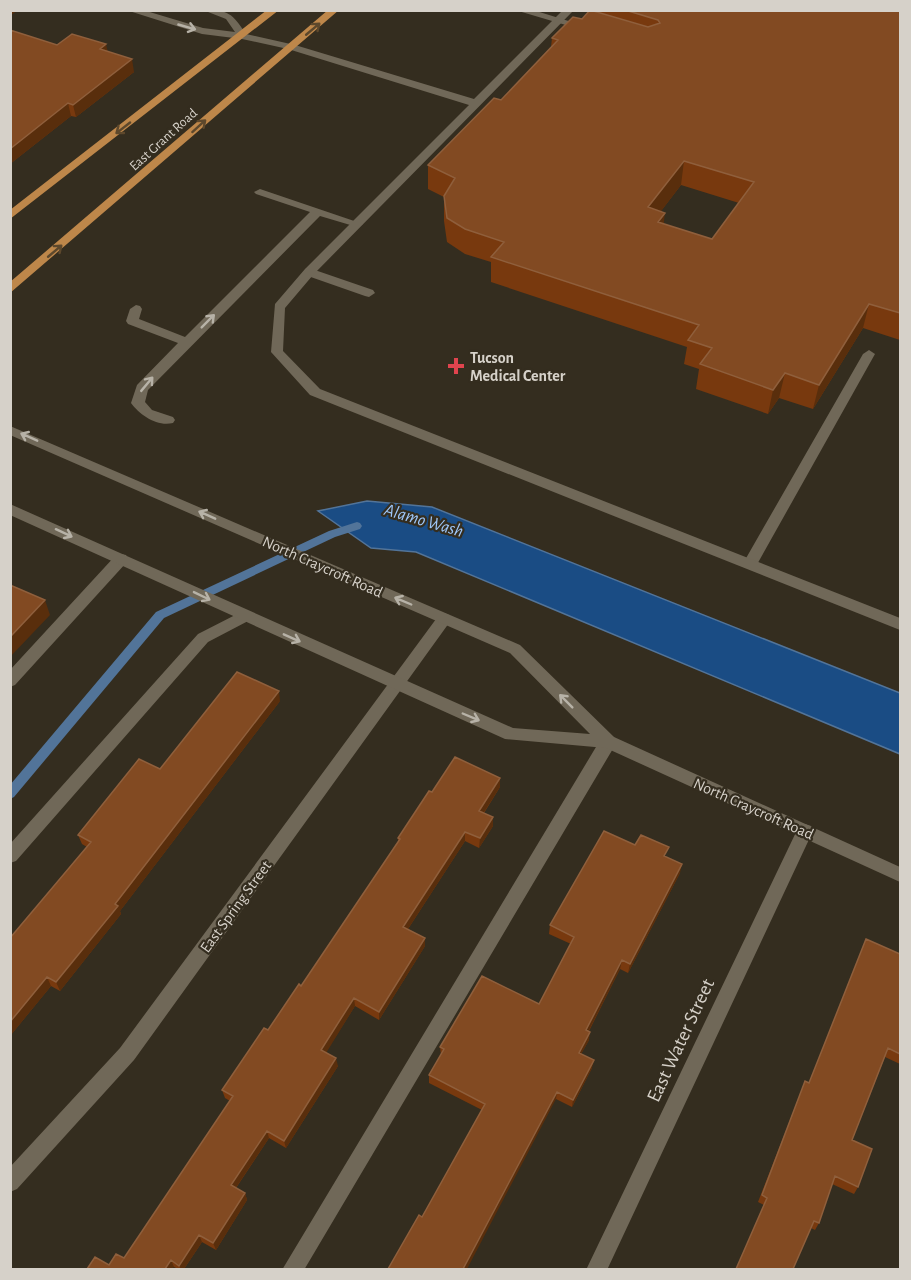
<svg xmlns="http://www.w3.org/2000/svg" width="911" height="1280" font-family="'Alegreya Sans',sans-serif">
<style>
.water{fill:#1a4c84;stroke:#527499;stroke-width:1.5}
.lines{fill:none;stroke-linecap:round;stroke-linejoin:round}
.stream{fill:#527499;fill-rule:evenodd}
.service{fill:#706858;fill-rule:evenodd}
.minor{fill:#706858;fill-rule:evenodd}
.secondary{fill:#706858;fill-rule:evenodd}
.primary{fill:#be874a;fill-rule:evenodd}
.wall{fill:#78390e;fill-rule:evenodd}
.shaded-wall{fill:#592e0c}
.building{fill:#824a22;stroke:#8f5f3c;stroke-width:1.5;fill-rule:evenodd}
.oneway{stroke:#b7b2a7}
.oneway2{stroke:#5d482c}
.health-dot{fill:#e0444e;stroke:#342d1f;stroke-width:2}
.labels{text-anchor:middle;stroke-width:4.5;stroke-linejoin:round;paint-order:stroke}
.far-street-label{font-size:14px;fill:#d6d1c9;stroke:#342d1f}
.poi-label{font-size:16px;font-weight:bold;fill:#d6d1c9;stroke:#342d1f;text-anchor:start}
.street-label{font-size:16px;fill:#d6d1c9;stroke:#342d1f}
.water-label{font-size:18px;font-style:italic;fill:#9fc7f9;stroke:#342d1f}
.near-street-label{font-size:20px;fill:#d6d1c9;stroke:#342d1f}
</style>
<rect width="100%" height="100%" fill="#342d1f"/>
<path class="water" d="M367,501l65,6 468,186v61l-484,-202 -45,-4 -53,-37z"/>
<g class="lines">
<path class="stream" d="M357,522l3,1 2,3 -2,3 -25,8 -171,81 -150,179 -4,2v-14l146,-173 173,-81z"/>
<path class="service" d="M515,10h18l58,18 -5,3z
M260,189l103,35 -6,3 -37,-11 -172,174 -3,12 7,8 21,7 2,3 -2,3c-16,4 -33,-8 -42,-20l6,-18 41,-42 -50,-19 -2,-3 4,-12 6,-4 4,1 2,3 -3,10 46,18 125,-125 -54,-18 -2,-2z
M309,268l64,22 2,3 -6,4 -4,-1 -60,-21v-6z
M869,350l6,4 -120,214h-10l-2,-4 2,-4 118,-206z
M121,554l5,1 2,4 -2,4 -111,122 -5,2v-17l106,-115z
M245,610l5,2 2,4 -2,4 -42,22 -192,219 -6,2v-19l188,-210z
M608,735l6,2 2,5 -2,5 -310,523h-22l320,-533z"/>
<path class="minor" d="M126,10h17l60,18 32,4 -9,-13 -23,-9c26,0 29,3 43,24l49,11 179,54 89,-89h11l-261,265 -28,33 -2,43 37,38 580,229v12l-590,-235 -39,-43 4,-48 30,-35 164,-164 -181,-56 -46,-10 -40,-5z
M444,613l5,2 2,4 -2,4 -315,437 -117,129 -7,3v-25l110,-119 319,-433z
M805,824l6,2 2,5 -206,439h-21l213,-444z"/>
<path class="secondary" d="M10,426l510,219 94,92 286,130v15l-294,-134 -101,-9 -495,-224v-11l503,224 77,6 -80,-81 -500,-218z"/>
<path class="primary" d="M267,10h12l-269,209v-9z
M328,10h11l-329,283v-11z"/>
</g>
<path class="wall" d="M597,10h303v330l-37,-12 -50,81 -34,-11 -11,16 -72,-25 3,-20 -15,-5 3,-17 -196,-65v-20l-26,-8 -18,-12 -3,-21v-24l-16,-8v-24l73,-65 50,-53 1,-9 30,-19 15,-7zM681,185l58,18 -27,36 -48,-15 -3,-13z
M10,30l47,15 51,7 26,20 -58,45 -5,-1 -61,48z
M280,701l-160,210 1,3 -61,77 -9,-5 -41,50 77,-189 -5,-3 -4,-9 82,-66z
M500,787l-16,26 9,4v9l-14,22 -14,-7 -57,88 17,9v8l-46,74 -24,-14 -29,46 12,14 -52,82 -17,-10 -33,50 9,5 2,7 -31,50 -14,-8 -18,27h-6l-4,-2 -65,-2 15,-7 106,-157 -5,-3 -3,-8 79,-104 97,-144v-4l34,-46z
M635,845l31,12 14,16 -52,100 -8,-4 -31,62v9l-8,14 11,14 -20,39 -16,-8 -134,118 60,-107 -53,-27v-8l12,-20 -1,-8 99,-43 32,-60 -22,-10 1,-9z
M866,939l34,15v110l-15,-7 -33,83 6,47 -4,7 -22,-10 -13,39 -4,7 -57,-28 44,-113 3,-8 4,2z"/>
<path class="shaded-wall" d="M10,10h8l-8,6z
M106,44l3,13 -9,-8z
M132,59l2,13 -58,45 -3,-12z
M68,103l3,13 -61,48v-15z
M684,161l-3,24 -36,47 3,-25z
M665,213l-3,24 -4,-15z
M869,304l-6,24 -50,81 6,-24z
M785,373l-6,25 -11,16 5,-24z
M45,600l5,15 -40,42v-20z
M279,691l1,10 -160,210 1,3 -61,77 -4,-9z
M500,778v9l-21,33v-9z
M493,817v9l-14,22 1,-10z
M465,832v9l-61,94 -1,-8z
M682,864l-2,9 -52,100 2,-9z
M425,938v8l-46,74v-8z
M622,960l-2,9 -35,69 1,-8z
M47,977l4,9 -41,50v-14z
M354,998l1,8 -32,52 -2,-8z
M590,1032l-1,8 -11,20 1,-7z
M336,1058l2,8 -52,82 -2,-7z
M594,1060l-2,8 -20,39 1,-7z
M557,1092l-1,7 -89,170h-4z
M267,1131l2,7 -36,54 -2,-7z
M245,1193l2,7 -31,50 -3,-7z
M199,1235l3,7 -18,27h-3l-2,-3z
M171,1260l3,7 -2,2h-7z"/>
<path class="building" d="M590,10l58,17 12,-4 -2,-3 -33,-10h275v303l-31,-9 -50,81 -34,-12 -12,17 -73,-26 12,-16 -24,-8 11,-15 -208,-68 13,-15 -39,-13 -18,-11 -3,-22 11,-18 -27,-13 66,-67 7,2 57,-60 -6,-2 21,-21 9,2zM684,161l70,21 -42,57 -54,-17 7,-9 -17,-6z
M10,30l47,15 15,-11 34,10 -6,5 32,10 -59,46 -5,-2 -58,46z
M10,585l35,15 -35,37z
M237,672l42,19 -164,213 3,2 -62,76 -9,-5 -37,45v-84l81,-96 -13,-7 61,-76 21,10z
M455,757l45,21 -21,33 14,6 -13,21 -15,-6 -62,95 22,11 -46,74 -25,-14 -33,52 15,8 -52,83 -17,-10 -36,54 14,8 -32,50 -14,-8 -20,31 -8,-6 -6,9h-78l8,-12 14,8 7,-11 8,4 109,-162 -11,-6 42,-62 4,2 31,-46 2,2 99,-147 -2,-1 31,-47 3,1z
M604,831l31,14 6,-10 28,12 -5,9 18,8 -52,100 -8,-4 -36,70 4,2 -11,21 15,7 -21,40 -16,-8 -94,177h-75l31,-54 3,2 63,-113 -56,-29 15,-26 -4,-2 42,-71 57,28 35,-67 -24,-12z
M866,939l34,15v100l-12,-6 -36,92 20,9 -14,38 -23,-11 -16,47 -5,-2 -21,48h-57l31,-71 -5,-3 43,-114 4,2z"/>
<defs><path id="oneway-shaft" d="M-6 0H5M1.5-3L5.5 0L1.5 3" fill="none" stroke-width="1.6" stroke-linecap="round" stroke-linejoin="round" transform="scale(1.5)"/></defs>
<g class="oneway">
<use href="#oneway-shaft" transform="translate(187 27) rotate(16)"/>
<use href="#oneway-shaft" transform="translate(208 321) rotate(-45)"/>
<use href="#oneway-shaft" transform="translate(147 384) rotate(-50)"/>
<use href="#oneway-shaft" transform="translate(29 437) rotate(-156)"/>
<use href="#oneway-shaft" transform="translate(207 515) rotate(-156)"/>
<use href="#oneway-shaft" transform="translate(64 533) rotate(25)"/>
<use href="#oneway-shaft" transform="translate(202 596) rotate(26)"/>
<use href="#oneway-shaft" transform="translate(403 601) rotate(-157)"/>
<use href="#oneway-shaft" transform="translate(292 638) rotate(24)"/>
<use href="#oneway-shaft" transform="translate(566 701) rotate(-135)"/>
<use href="#oneway-shaft" transform="translate(471 717) rotate(23)"/>
</g>
<g class="oneway2">
<use href="#oneway-shaft" transform="translate(313 29) rotate(-40)"/>
<use href="#oneway-shaft" transform="translate(199 126) rotate(-42)"/>
<use href="#oneway-shaft" transform="translate(123 128) rotate(142)"/>
<use href="#oneway-shaft" transform="translate(55 251) rotate(-40)"/>
</g>
<path class="health-dot" d="M453 357h6v6h6v6h-6v6h-6v-6h-6v-6h6z"/>
<g class="labels">
<g class="far-street-label">
<text transform="translate(163 139) rotate(-42)" y="5">East Grant Road</text>
</g>
<g class="poi-label">
<text x="470" y="363">Tucson<tspan x="470" dy="18">Medical Center</tspan></text>
</g>
<g class="street-label">
<text transform="translate(323 566) rotate(24)" y="6">North Craycroft Road</text>
<text transform="translate(754 808) rotate(24)" y="6">North Craycroft Road</text>
<text transform="translate(235 906) rotate(-54)" y="6">East Spring Street</text>
</g>
<g class="water-label">
<text transform="translate(424 520) rotate(16)" y="6">Alamo Wash</text>
</g>
<g class="near-street-label">
<text transform="translate(680 1040) rotate(-65)" y="7">East Water Street</text>
</g>
</g>
<rect width="911" height="1280" fill="none" stroke="#d6d1c9" stroke-width="24"/>
</svg>
